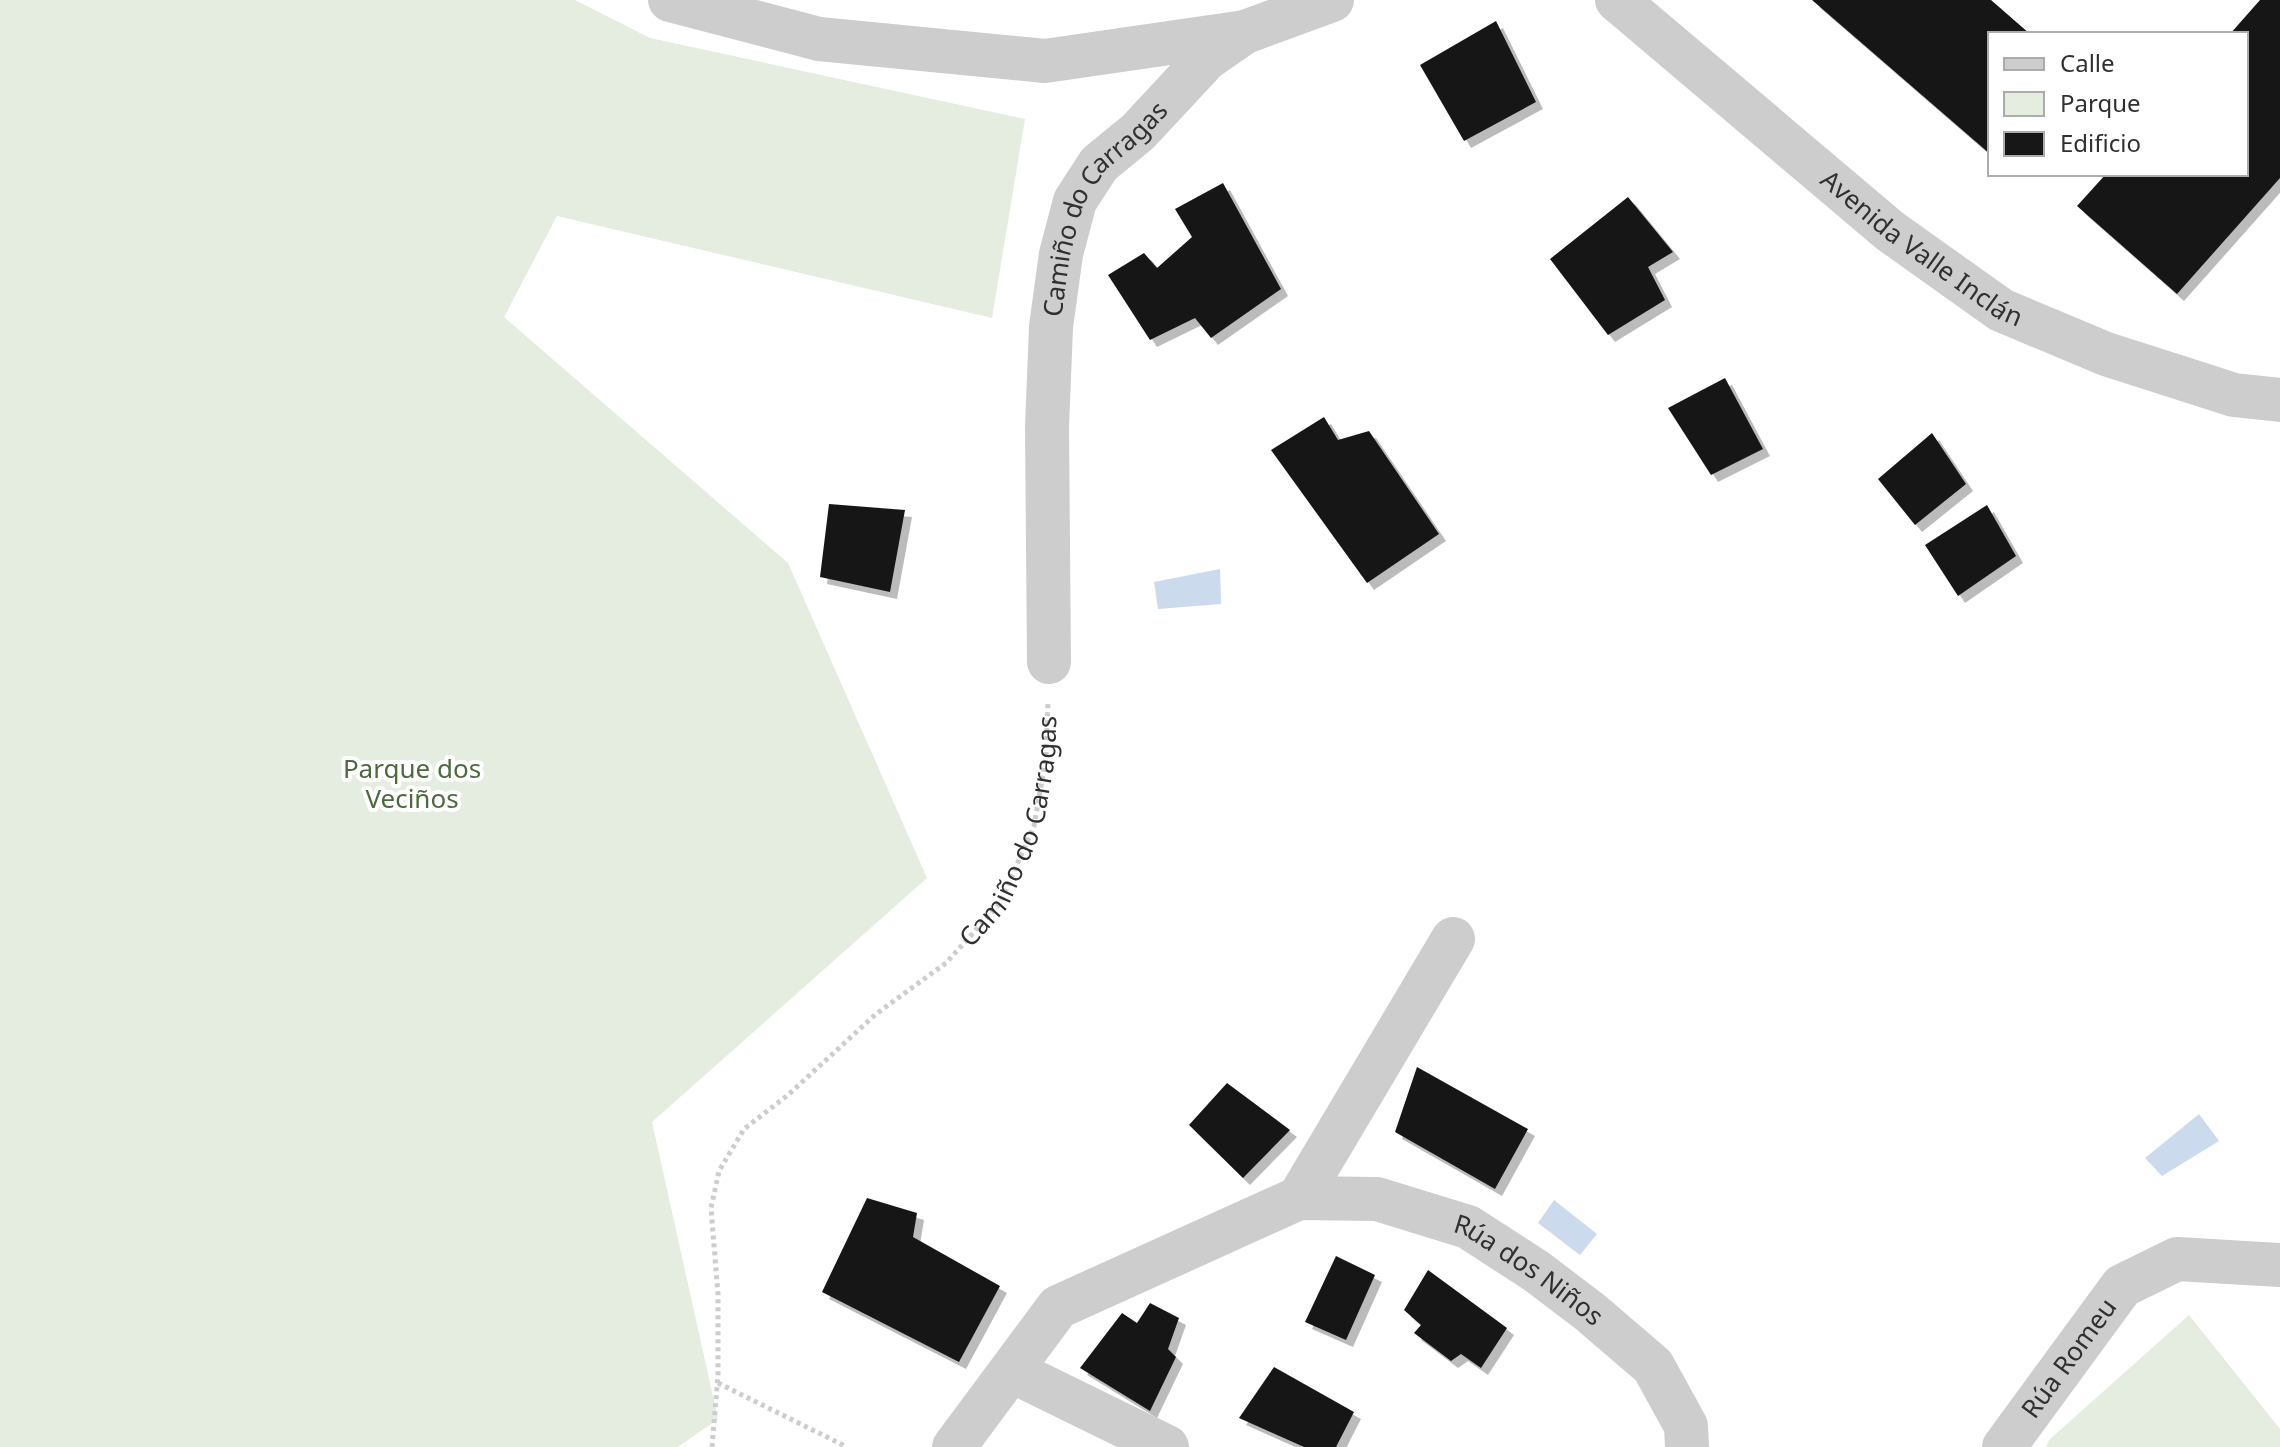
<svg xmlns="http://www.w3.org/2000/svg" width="2280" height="1447" font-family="'Noto Sans',sans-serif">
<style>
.green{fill:#e4eddf}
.water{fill:#cbdaec}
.building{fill:#171717;filter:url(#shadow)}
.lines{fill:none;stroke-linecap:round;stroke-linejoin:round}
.path{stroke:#cdcdcd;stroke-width:5;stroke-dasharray:4 4;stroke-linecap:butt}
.street{stroke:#cdcdcd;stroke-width:44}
.labels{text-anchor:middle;stroke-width:8;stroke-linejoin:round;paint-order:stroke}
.street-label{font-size:26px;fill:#303030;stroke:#fff}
.park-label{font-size:26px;fill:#4b6b3e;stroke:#fff}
</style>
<defs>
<filter id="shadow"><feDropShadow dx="7" dy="7" stdDeviation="0" flood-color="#0004"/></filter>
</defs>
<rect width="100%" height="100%" fill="#fff"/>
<path class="green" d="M0,0h575l75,38 375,81 -33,199 -435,-102 -53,101 284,246 139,315 -275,244 66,297 -40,28h-678z
M2189,1315l91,114v18h-234l3,-7z"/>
<path class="water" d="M1220,569l1,35 -63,5 -4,-27z
M2199,1114l20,27 -57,35 -17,-18z
M1554,1200l43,34 -17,21 -42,-32z"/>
<path class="building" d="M1812,0h179l39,34h-40v120z
M2260,0h20v178l-103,116 -100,-88 29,-32h140v-140h-16z
M1496,21l40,81 -72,39 -44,-76z
M1223,183l58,106 -70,49 -16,-20 -45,22 -42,-65 36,-22 13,15 35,-31 -17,-28z
M1628,197l45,55 -25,15 17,33 -57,35 -58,-76z
M1725,378l38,71 -52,26 -43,-67z
M1324,417l14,23 31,-9 70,103 -72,49 -96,-133z
M1932,433l34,51 -51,41 -37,-46z
M829,504l76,6 -15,82 -70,-15z
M1987,505l29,51 -58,40 -33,-51z
M1417,1067l111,62 -33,60 -100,-57z
M1227,1083l63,47 -47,48 -54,-53z
M867,1198l50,15 -4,24 87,49 -41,76 -137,-70z
M1336,1256l39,19 -29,65 -41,-18z
M1428,1270l79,58 -26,40 -20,-14 -10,7 -37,-28 7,-8 -17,-15z
M1150,1303l29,15 -11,31 8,8 -26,54 -70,-43 42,-55 15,10z
M1274,1367l80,45 -18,35h-32l-65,-29z"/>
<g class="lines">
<g class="path">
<path d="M718,1383l129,64"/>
<path id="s1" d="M712,1447l6,-72v-81l-7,-86 8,-37 25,-42 44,-34 88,-81 70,-51 54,-60 34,-77 12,-68 2,-57"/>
</g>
<g class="street">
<path d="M670,0l149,39 226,22 200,-29 87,-32"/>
<path id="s2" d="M1617,0l273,231 111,79 105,44 128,41 46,5"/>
<path id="s3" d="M1049,662l-2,-235 4,-100 10,-73 14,-53 24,-37 39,-32 68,-73 39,-27"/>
<path d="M1299,1198l154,-259"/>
<path d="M1012,1371l155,76"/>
<path id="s4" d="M954,1447l104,-140 241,-109 78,1 91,28 68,44 54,41 63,54 33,60 1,21"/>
<path id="s5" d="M2004,1447l118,-161 55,-27 103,6"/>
</g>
</g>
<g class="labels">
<g class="street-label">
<text dy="9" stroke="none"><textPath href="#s3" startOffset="470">Camiño do Carragas</textPath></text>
<text dy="9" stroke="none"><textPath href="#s2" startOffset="394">Avenida Valle Inclán</textPath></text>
<text dy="9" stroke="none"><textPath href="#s1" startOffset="740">Camiño do Carragas</textPath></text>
<text dy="9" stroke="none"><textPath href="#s4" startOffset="686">Rúa dos Niños</textPath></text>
<text dy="9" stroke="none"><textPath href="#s5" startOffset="110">Rúa Romeu</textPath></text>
</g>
<g class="park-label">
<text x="412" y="778">Parque dos<tspan x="412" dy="30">Veciños</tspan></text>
</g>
</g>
<rect x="1988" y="32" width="260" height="144" fill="#ffffff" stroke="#acacac" stroke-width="2"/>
<rect x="2004" y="58" width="40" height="12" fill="#cdcdcd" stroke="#acacac" stroke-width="2"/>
<text x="2060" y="72" font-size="24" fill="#303030">Calle</text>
<rect x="2004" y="92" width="40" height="24" fill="#e4eddf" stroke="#acacac" stroke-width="2"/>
<text x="2060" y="112" font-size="24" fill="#303030">Parque</text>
<rect x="2004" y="132" width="40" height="24" fill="#171717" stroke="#acacac" stroke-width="2"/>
<text x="2060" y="152" font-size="24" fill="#303030">Edificio</text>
</svg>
